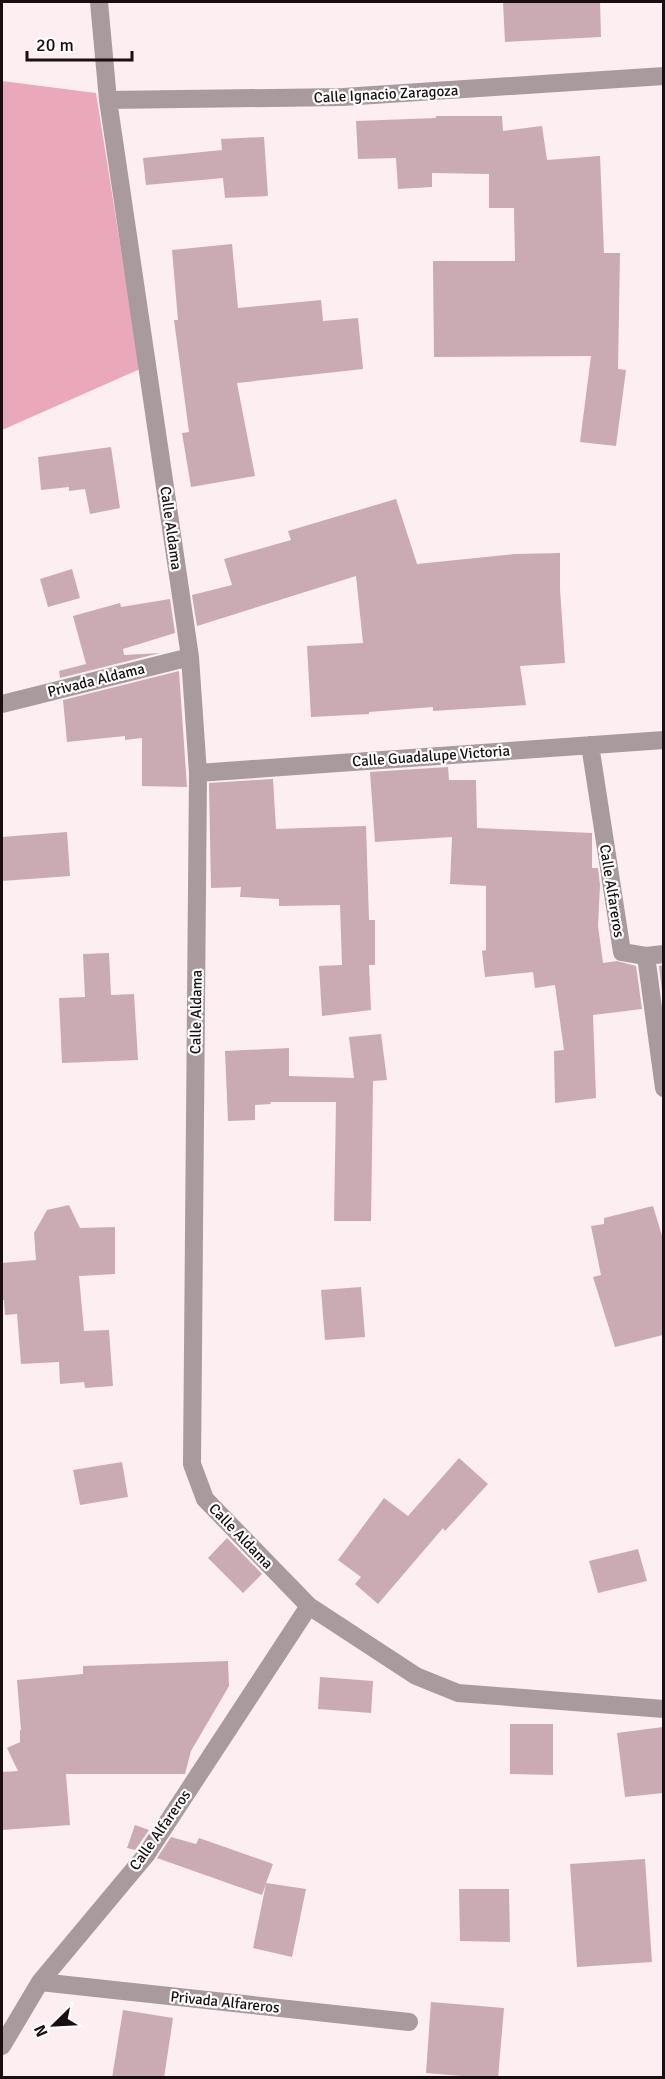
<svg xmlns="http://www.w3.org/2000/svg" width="665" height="2079" font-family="Signika,sans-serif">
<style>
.forest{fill:#eaa9ba}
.building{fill:#caabb3}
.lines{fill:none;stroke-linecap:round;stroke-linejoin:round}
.street{stroke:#a89a9d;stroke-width:18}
.labels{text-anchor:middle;stroke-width:4.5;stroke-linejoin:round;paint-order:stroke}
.street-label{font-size:15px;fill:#190f12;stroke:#fff}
</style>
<rect width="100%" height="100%" fill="#fceef1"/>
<path class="forest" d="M2,81l94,12 44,276 -138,61z"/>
<path class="building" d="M503,2h97l1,35 -96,5z
M436,116h66l1,15 39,-5 5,34 53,-4 4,97h16l-2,116 8,1 -10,76 -36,-4 11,-86 -157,1 -1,-96h82l-1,-53h-25v-34l-57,-1v14l-34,2 -2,-31 -38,1 -2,-38 80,-3z
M264,137l4,59 -43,2 -2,-20 -77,7 -3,-27 79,-8 -1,-11z
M232,244l6,64 83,-8 2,21 35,-3 5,51 -126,14 18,93 -64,11 -9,-54 7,-1 -15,-112h4l-6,-70z
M111,447l9,61 -30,6 -5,-25 -16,2v-4l-28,3 -3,-33z
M396,499l21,65 99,-10 44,-1v36l5,74 -45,3 6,39 -93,6v-4l-64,5v2l-58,3 -4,-71 56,-3 -7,-67 -159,50 -5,-31 40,-10 -8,-26 67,-19 -3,-9z
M72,569l8,29 -32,9 -8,-28z
M170,599l5,34 -52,16 1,6 36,-2 -100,25 -1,-7 27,-7 -13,-48 47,-13 1,4z
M179,671l8,116 -45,-1v-48l-17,2v-4l-58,6 -4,-42z
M448,767l1,13h27l1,48 115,5v35h6l2,17 -2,41 5,37 14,-2 19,5 6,43 -49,6 3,83 -41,5 -1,-52 10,-1 -9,-65 -20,3 -2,-16 -48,5 -3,-26 4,-1v-64l-36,-2 2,-47 -77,5 -5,-70z
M273,779l3,50 90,-3 3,94h6v45h-6l2,45 -49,6 -3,-50 23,-1 -2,-60 -61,1v-7l-39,-2 1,-10 -30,1 -2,-105z
M67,832l3,44 -68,5v-44z
M109,953l2,42 23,-1 4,66 -76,3 -3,-65 26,-1 -2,-43z
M663,965v36l-4,-35z
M381,1034l6,46 -14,1 -2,140h-37l2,-119h-66l1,2 -16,1v15l-27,1 -3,-70 64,-3v28l65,2 -5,-41z
M69,1205l11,23 35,-1v47l-36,2 5,55 25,-1 4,56 -28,2 -1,-6 -24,2 -1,-22 -38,2 -4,-50 -12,1 -1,-15h-2v-37l34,-3 -2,-27 13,-23z
M653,1206l10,33v96l-48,12 -22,-70 8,-2 -10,-49 13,-2v-6z
M361,1287l4,50 -40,3 -4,-50z
M459,1458l29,26 -43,47 -2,-3 -65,76 -23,-20 6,-7 -23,-17 46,-62 24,18z
M122,1462l6,35 -48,8 -7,-35z
M227,1538l35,36 -19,19 -35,-35z
M638,1549l9,32 -49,12 -9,-32z
M228,1661l1,25 -38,65 -6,23h-119l4,51 -68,5v-58l16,-1 -11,-23 13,-6v-12h1l-4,-50 66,-6v-8z
M320,1677l53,4 -2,32 -53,-4z
M510,1724h43v51l-43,-1z
M663,1727v66l-38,4 -8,-64z
M135,1825l14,5 -14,20 -8,-2z
M171,1837l25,7 3,-6 74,26 -7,19 40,6 -14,68 -39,-9 13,-64 -4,11 -105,-37z
M645,1859l7,103 -75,5 -7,-103z
M459,1889h50l1,53 -50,-1z
M431,2002l73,6 -6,70h-37l1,-2 -36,-3z
M123,2010l50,8 -9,60h-52z"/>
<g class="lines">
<path class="street" d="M99,2l9,98 82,557 8,116 -6,691 13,35 104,107 107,70 42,17 206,16
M108,100l235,-3 321,-21
M2,704l188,-47
M590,745l32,207 24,4 18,-2
M198,773l466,-33
M646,956l18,132
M40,1982l369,40
M2,2046l38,-64 106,-127 163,-249"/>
</g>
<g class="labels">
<g class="street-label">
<text transform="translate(386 94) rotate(-3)" y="5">Calle Ignacio Zaragoza</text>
<text transform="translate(171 528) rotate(82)" y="5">Calle Aldama</text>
<text transform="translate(96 680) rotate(-14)" y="5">Privada Aldama</text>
<text transform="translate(431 756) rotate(-4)" y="5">Calle Guadalupe Victoria</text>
<text transform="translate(612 891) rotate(81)" y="5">Calle Alfareros</text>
<text transform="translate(196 1012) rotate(-89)" y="5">Calle Aldama</text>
<text transform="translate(241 1536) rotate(46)" y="5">Calle Aldama</text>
<text transform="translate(160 1830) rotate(-55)" y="5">Calle Alfareros</text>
<text transform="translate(225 2002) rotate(6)" y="5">Privada Alfareros</text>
</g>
</g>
<rect width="665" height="2079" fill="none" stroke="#190f12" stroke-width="6"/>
<g transform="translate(54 2025) rotate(246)" stroke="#ffffff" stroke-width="4.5" paint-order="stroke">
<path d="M0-4.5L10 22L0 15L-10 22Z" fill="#190f12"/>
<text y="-9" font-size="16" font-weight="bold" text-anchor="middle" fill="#190f12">N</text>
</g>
<path d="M27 51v9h105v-9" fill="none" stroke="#190f12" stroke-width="3"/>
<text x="36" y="51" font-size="18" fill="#190f12" stroke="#ffffff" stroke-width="4.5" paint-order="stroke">20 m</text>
</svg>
